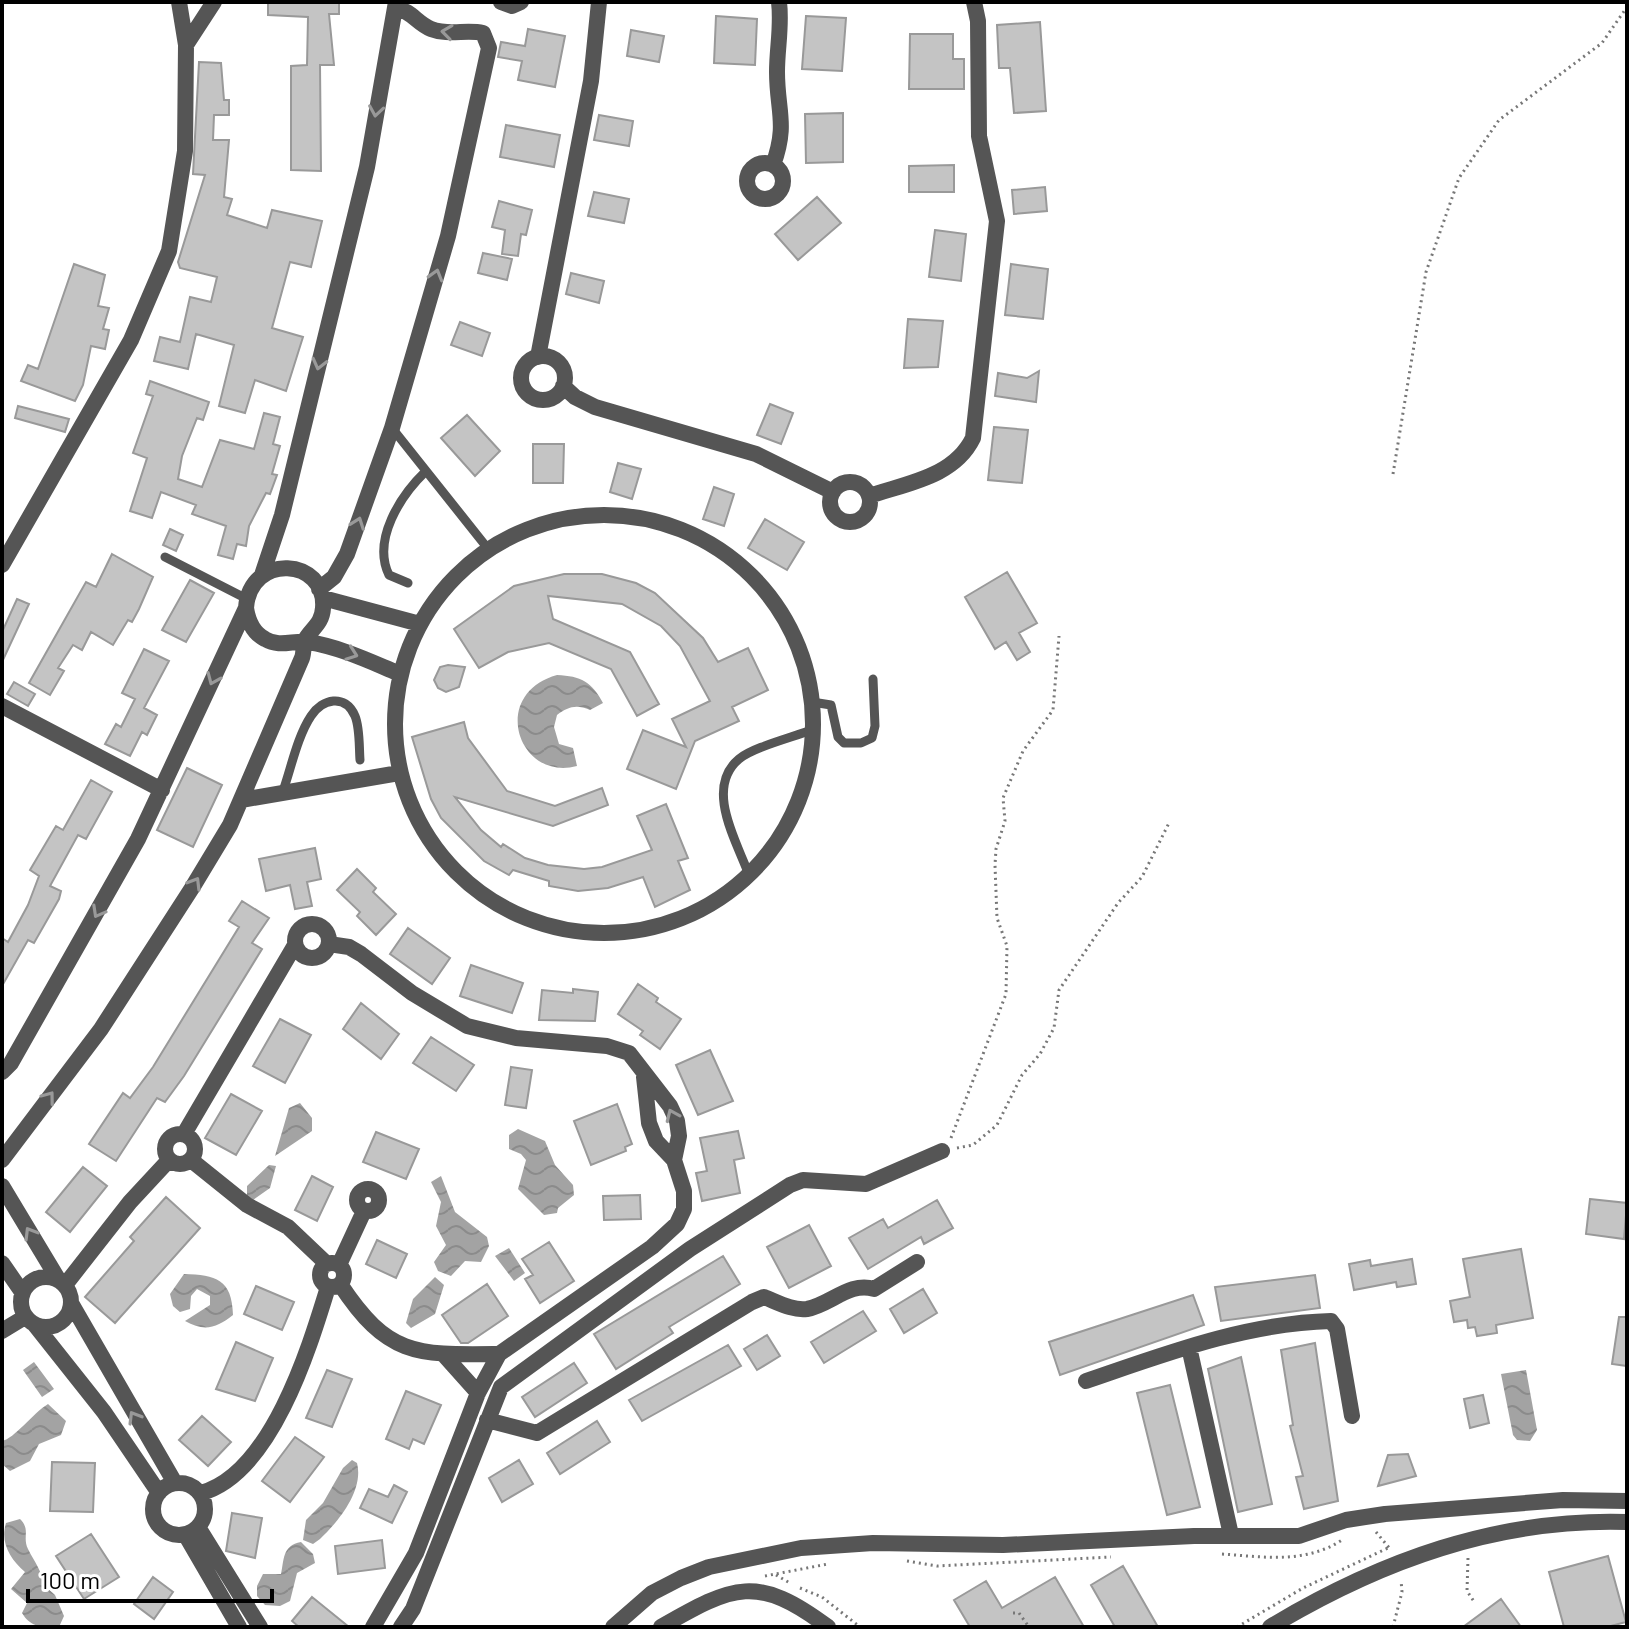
<svg xmlns="http://www.w3.org/2000/svg" width="1629" height="1629" font-family="Barlow,sans-serif">
<style>
.water{fill:url(#water-waves)}
.building{fill:#c4c4c4;stroke:#999;stroke-width:2}
.lines{fill:none;stroke-linecap:round;stroke-linejoin:round}
.path{stroke:#777;stroke-width:3;stroke-dasharray:2 4;stroke-linecap:butt}
.service{stroke:#555;stroke-width:9}
.minor{stroke:#555;stroke-width:16}
.oneway{stroke:#999}
</style>
<defs>
<pattern id="water-waves" width="16" height="10" patternUnits="userSpaceOnUse" patternTransform="scale(2)"><rect width="16" height="10" fill="#a3a3a3"/><path d="M0 5q4-4 8 0t8 0" fill="none" stroke="#8b8b8b"/></pattern>
</defs>
<rect width="100%" height="100%" fill="#fff"/>
<path class="water" d="M557,675c24,1 35,7 46,28l-13,7c-14,-6 -22,-3 -33,5l-3,12 5,17 14,4 4,18c-59,16 -88,-72 -20,-91z
M300,1103l12,15v13l-37,25 14,-48z
M518,1129l27,12 10,24 18,20 1,10 -16,13 -1,5 -13,2 -26,-26 8,-29 -5,-6 -12,-5v-14z
M269,1165l7,1 -6,22 -17,12 -6,-3v-11z
M441,1176l14,36 32,25 2,9 -8,16 -16,-1 -14,15 -13,-5 -4,-9 12,-17 -10,-19 5,-24 -10,-20z
M509,1248l16,25 -11,8 -19,-25z
M184,1274c32,1 48,5 49,41 -16,13 -29,17 -48,6l25,-16v-9l-13,-7 -6,7 -1,13 -10,3 -7,-6 -3,-12z
M435,1277l9,8 -9,29 -24,14 -5,-5 7,-24z
M34,1362l20,27 -12,8 -19,-27z
M1526,1370l11,60 -7,11 -13,-1 -4,-5 -12,-61z
M48,1404l18,17 -5,14 -22,9 -9,17 -20,10 -8,-7v-23c12,-2 31,-28 46,-37z
M352,1460l5,3c7,27 -18,58 -37,76l-7,5 -10,-4 3,-20 17,-17 20,-35z
M20,1519c11,11 2,18 8,30 7,14 13,20 16,36l11,10 9,21 -5,11c-17,0 -28,1 -37,-14l5,-10 -16,-14 14,-17c-15,-13 -25,-29 -19,-49z
M301,1542l12,12 2,9 -18,10 -7,28 -10,5 -15,-1 -8,-9v-10l6,-12h18c3,-13 1,-29 20,-32z"/>
<path class="building" d="M268,2h71v12h-10l5,51h-14l1,106 -30,-1v-104l16,-1 1,-48 -40,-2z
M716,16l41,3 -2,46 -41,-2z
M806,16l40,2 -4,53 -40,-2z
M1040,22l6,89 -32,2 -4,-45h-11l-2,-43z
M528,29l37,7 -10,51 -37,-7 4,-19 -24,-4 3,-15 24,4z
M631,30l33,6 -5,26 -32,-6z
M910,34h43v25h11v30h-55z
M199,62l22,1 3,37h5v15h-15l-1,25h16l-5,57 8,2 -5,16 40,13 5,-18 50,11 -11,46 -21,-5 -18,66 31,9 -17,54 -31,-11 -10,33 -26,-7 15,-61 -38,-11 -8,35 -34,-8 6,-24 20,5 10,-45 21,5 6,-25 -37,-9 -2,-6 27,-87 -12,-1z
M843,113v49l-37,1 -1,-49z
M599,115l34,6 -4,25 -35,-6z
M506,125l54,10 -6,32 -54,-10z
M954,165v27h-45v-26z
M1045,187l2,24 -33,3 -2,-24z
M594,192l35,7 -5,24 -36,-7z
M817,197l24,26 -43,37 -23,-26z
M499,201l33,9 -6,25 -5,-1 -3,22 -16,-2 3,-24 -13,-3z
M935,230l31,4 -5,47 -32,-4z
M483,253l29,6 -5,21 -29,-7z
M74,264l31,11 -7,31 11,2 -6,21 6,1 -4,19 -14,-3 -8,39 -8,16 -54,-20 7,-16 10,4z
M1011,264l37,5 -5,50 -38,-4z
M571,273l33,8 -5,22 -33,-9z
M908,319l35,2 -5,46 -34,1z
M460,322l30,11 -8,23 -31,-11z
M1039,371l-3,31 -41,-6 3,-23 29,5z
M150,381l59,21 -6,18 -6,-2 -15,38 -4,23 24,8 18,-47 34,9 10,-36 16,4 -7,27 7,2 -8,28 5,1 -7,19 -4,-1 -17,33 -3,20 -9,-2 -4,15 -15,-4 8,-29 -34,-12 4,-9 -35,-13 -9,26 -22,-7 17,-53 -14,-5 20,-57 -7,-2z
M770,404l23,9 -12,31 -24,-9z
M18,406l51,13 -4,13 -50,-14z
M467,415l33,36 -25,25 -34,-38z
M994,427l34,3 -6,53 -34,-3z
M533,444h31l-1,39h-30z
M618,463l23,6 -9,30 -22,-7z
M714,487l20,7 -10,32 -21,-7z
M765,519l39,23 -17,28 -39,-22z
M170,529l13,6 -7,16 -13,-6z
M112,554l41,23 -14,32 -7,13 -4,-2 -15,25 -22,-13 -9,18 -9,-5 -15,23 6,3 -14,24 -21,-12 57,-101 10,5z
M1007,572l30,51 -18,10 11,19 -13,8 -11,-18 -11,7 -30,-52z
M564,574h38l34,9 19,10 48,45 15,24 30,-14 20,42 -36,17 7,14 -44,20 -19,48 -49,-20 16,-39 43,17 -14,-28 38,-18 -30,-55 -19,-20 -39,-22 -74,-8 5,23 77,33 29,52 -22,12 -26,-47 -62,-26 -41,9 -29,16 -25,-39 60,-43z
M190,580l24,13 -28,49 -24,-12z
M17,599l12,5 -27,58v-30z
M144,649l25,12 -25,47 13,7 -10,20 -5,-3 -12,24 -25,-12 11,-20 5,3 14,-28 -13,-6z
M448,665l17,2 -6,20 -13,5 -8,-4 -4,-8 6,-13z
M14,682l21,12 -7,12 -21,-12z
M464,722l4,16 39,53 48,15 47,-18 6,17 -55,21 -98,-29 26,33 20,17 2,-3 22,14 23,7 36,4 18,-2 50,-17 -15,-34 29,-12 22,54 -10,3 12,29 -35,17 -12,-30 -35,11 -30,3 -29,-5v-5l-36,-11 -4,5 -25,-14 -43,-43 -10,-19 -19,-62z
M187,768l35,17 -29,62 -36,-17z
M91,780l21,12 -26,47 -8,-4 -28,51 11,5 -2,8 -25,44 -6,-3 -26,46v-48l6,4 20,-37 11,-29 -9,-6 26,-44 7,4z
M315,848l6,31 -14,3 5,24 -17,3 -5,-24 -24,6 -7,-32z
M357,869l19,19 -3,4 23,22 -20,21 -19,-19 3,-4 -23,-22z
M242,901l27,17 -17,25 10,6 -78,127 -19,26 -8,-4 -41,63 -27,-17 34,-51 7,5 23,-31 86,-140 -10,-6z
M408,928l42,30 -18,26 -42,-30z
M471,965l52,18 -11,30 -52,-17z
M638,984l20,14 -2,4 25,17 -21,30 -20,-14 3,-4 -25,-17z
M573,989l25,3 -3,29 -56,-1 3,-30 31,3z
M361,1003l38,31 -18,25 -38,-30z
M280,1019l31,16 -26,48 -32,-17z
M431,1037l43,28 -18,26 -43,-28z
M710,1050l23,51 -35,14 -22,-50z
M511,1067l21,3 -6,38 -21,-3z
M231,1094l31,17 -26,44 -31,-17z
M617,1104l15,40 -7,3 1,4 -35,14 -17,-44z
M738,1131l6,27 -10,2 6,33 -38,8 -6,-28 11,-2 -7,-33z
M376,1132l43,17 -13,30 -43,-17z
M83,1167l24,19 -37,46 -24,-20z
M312,1176l21,11 -16,34 -22,-11z
M640,1195l1,24 -37,1 -1,-24z
M166,1197l34,31 -85,95 -30,-26 49,-56 -4,-4z
M1590,1199l37,4 -3,36 -38,-5z
M937,1200l16,28 -29,16 -3,-7 -53,32 -19,-31 34,-19 5,9z
M809,1225l22,41 -42,22 -22,-41z
M377,1240l30,14 -11,24 -30,-14z
M549,1242l25,39 -34,22 -15,-24 8,-4 -11,-16z
M1521,1249l12,69 -37,7 1,8 -20,3 -2,-9 -7,1 -1,-8 -13,2 -4,-21 20,-4 -7,-38z
M723,1256l17,28 -71,43 4,6 -57,36 -22,-35z
M1412,1259l4,25 -19,3 -1,-5 -42,8 -5,-26 21,-4 1,6z
M1315,1275l5,33 -99,13 -6,-34z
M487,1284l21,32 -40,27h-7l-19,-28z
M256,1286l38,16 -12,28 -38,-16z
M923,1289l14,24 -33,20 -14,-24z
M1193,1295l11,30 -144,50 -11,-33z
M863,1311l13,20 -52,32 -13,-21z
M1619,1317h8v49l-15,-2z
M767,1335l13,21 -23,14 -13,-21z
M236,1342l37,16 -18,43 -39,-12z
M1315,1343l23,158 -34,8 -8,-32 7,-1 -13,-50 3,-1 -12,-75z
M728,1345l13,21 -99,55 -13,-21z
M1241,1357l31,147 -34,8 -30,-143z
M574,1363l13,20 -52,34 -13,-20z
M327,1370l25,9 -20,48 -26,-9z
M1170,1385l30,122 -33,8 -30,-122z
M406,1391l35,14 -17,39 -11,-5 -4,10 -23,-10z
M1483,1395l6,28 -19,5 -6,-29z
M202,1416l29,26 -23,24 -29,-26z
M597,1421l13,21 -50,32 -13,-21z
M295,1437l29,20 -34,45 -28,-21z
M1408,1454l8,22 -38,10 10,-31z
M519,1460l14,24 -31,18 -13,-24z
M52,1462l43,1 -2,49 -43,-1z
M394,1485l13,7 -15,31 -32,-15 9,-19 19,8z
M232,1513l30,5 -7,40 -29,-7z
M91,1534l28,43 -35,22 -28,-43z
M382,1540l3,28 -47,6 -3,-28z
M1608,1556l18,66 -19,5h-43l-15,-55z
M1123,1566l35,61h-43l-24,-42z
M153,1577l20,15 -19,27 -20,-15z
M1055,1577l29,50h-114l-16,-27 32,-19 16,27z
M312,1597l37,30h-50l-7,-6z
M1501,1599l20,28h-58z"/>
<g class="lines">
<path class="path" d="M1393,474l33,-202 33,-94 40,-58 103,-77 25,-36
M951,1138l55,-144 1,-48 -10,-28 -2,-53 1,-16 9,-28 -2,-23 20,-47 30,-41 6,-74
M957,1148l16,-3 24,-20 25,-50 18,-21 14,-26 5,-38 59,-87 24,-26 28,-56
M1376,1532l15,18
M1222,1554c42,3 83,10 120,-14
M1468,1558l-1,33 8,12
M907,1561l30,5 174,-9
M776,1575l14,8
M765,1576l63,-12
M800,1588l22,9 38,30
M1013,1613h6l10,14
M1237,1627l66,-39 87,-41
M1393,1627l9,-35 -1,-12"/>
<path class="service" d="M392,428l97,122
M165,557l82,42
M408,583l-19,-8c-17,-35 11,-79 37,-104
M812,702l19,3 7,32 6,6h17l11,-5 3,-12 -2,-47
M282,794c9,-25 15,-57 29,-78 11,-17 34,-23 44,0 5,12 4,31 5,44
M749,875c-12,-33 -45,-87 -10,-116 14,-12 55,-22 75,-30"/>
<path class="minor" d="M501,2l11,4 9,-4
M186,45l28,-43
M747 181a18 18 0 1 1 36 0a18 18 0 1 1-36 0Z
M773,165c15,-41 4,-54 4,-93 0,-24 5,-46 2,-70
M521 378a22 22 0 1 1 44 0a22 22 0 1 1-44 0Z
M538,357l53,-276 8,-79
M563,386l12,11 20,10 161,47 77,38
M830 502a20 20 0 1 1 40 0a20 20 0 1 1-40 0Z
M869,496c38,-13 85,-19 104,-58l24,-217 -18,-85 -1,-115 -4,-19
M395 724a209 209 0 1 1 418 0a209 209 0 1 1-418 0Z
M2,565l129,-225 38,-89 16,-100 1,-106 -7,-43
M262,575l20,-60 85,-348 29,-165
M319,589l15,-12 13,-23 45,-126 56,-192 41,-188 -6,-15c-17,-4 -34,3 -52,-4 -13,-5 -21,-19 -33,-20
M323,598l97,26
M246,608c2,13 7,25 19,31 15,9 28,1 43,3 32,5 61,19 90,31
M2,706l160,84
M241,800l158,-27
M295 941a17 17 0 1 1 34 0a17 17 0 1 1-34 0Z
M329,944l20,3 12,7 51,39 55,33 49,12 91,8 22,7 41,53 7,15 2,15 -5,24
M2,1072l9,-9 127,-224 108,-231c4,-56 81,-50 77,0 -1,16 -11,20 -18,32 -2,5 -1,13 -3,18l-72,167 -38,63 -91,141 -99,131
M165 1149a15 15 0 1 1 30 0a15 15 0 1 1-30 0Z
M184,1134l111,-189
M191,1160l56,45 41,22 39,37
M2,1186l56,93
M357 1200a11 11 0 1 1 22 0a11 11 0 1 1-22 0Z
M320 1275a12 12 0 1 1 24 0a12 12 0 1 1-24 0Z
M2,1263l20,29
M339,1265l25,-54
M21 1302a25 25 0 1 1 50 0a25 25 0 1 1-50 0Z
M340,1284c48,73 77,71 159,70
M65,1285l65,-83 39,-42
M71,1303l104,180
M35,1325l69,87 55,81
M2,1331l23,-14
M1189,1347l42,188
M444,1355l34,38
M1086,1381c79,-27 160,-58 245,-60l6,8 15,87
M487,1420l50,13 215,-131 12,-5c13,5 29,14 43,12 23,-4 43,-28 67,-20l43,-27
M153 1509a26 26 0 1 1 52 0a26 26 0 1 1-52 0Z
M201,1493c70,-19 108,-144 127,-206
M198,1527l62,100
M185,1534l54,93
M373,1627l43,-74 62,-160 21,-39 153,-107 25,-23 7,-15v-18l-10,-31 -18,-19 -7,-18 -5,-46
M401,1627l12,-18 88,-222 189,-138 100,-64 13,-5 63,4 76,-33
M613,1627l39,-34 29,-15 28,-11 92,-19 72,-5 130,2 191,-9h105l47,-16 39,-6 178,-14 64,1
M661,1627c73,-42 96,-53 167,0
M1270,1627c110,-66 227,-109 357,-105"/>
</g>
<defs><path id="oneway-chevron" d="M-2-3.5L2.5 0L-2 3.5" fill="none" stroke-width="1.6" stroke-linecap="round" stroke-linejoin="round" transform="scale(2)"/></defs>
<g class="oneway">
<use href="#oneway-chevron" transform="translate(447 32) rotate(-172)"/>
<use href="#oneway-chevron" transform="translate(376 111) rotate(99)"/>
<use href="#oneway-chevron" transform="translate(436 275) rotate(-74)"/>
<use href="#oneway-chevron" transform="translate(319 364) rotate(104)"/>
<use href="#oneway-chevron" transform="translate(358 523) rotate(-70)"/>
<use href="#oneway-chevron" transform="translate(352 654) rotate(20)"/>
<use href="#oneway-chevron" transform="translate(213 679) rotate(113)"/>
<use href="#oneway-chevron" transform="translate(195 883) rotate(-59)"/>
<use href="#oneway-chevron" transform="translate(98 912) rotate(119)"/>
<use href="#oneway-chevron" transform="translate(49 1097) rotate(-53)"/>
<use href="#oneway-chevron" transform="translate(672 1115) rotate(-114)"/>
<use href="#oneway-chevron" transform="translate(30 1233) rotate(-121)"/>
<use href="#oneway-chevron" transform="translate(134 1417) rotate(-121)"/>
</g>
<rect width="1629" height="1629" fill="none" stroke="#000000" stroke-width="8"/>
<path d="M28 1589v12h244v-12" fill="none" stroke="#000000" stroke-width="4"/>
<text x="40" y="1589" font-size="24" fill="#000000" stroke="#ffffff" stroke-width="6" paint-order="stroke">100 m</text>
</svg>
